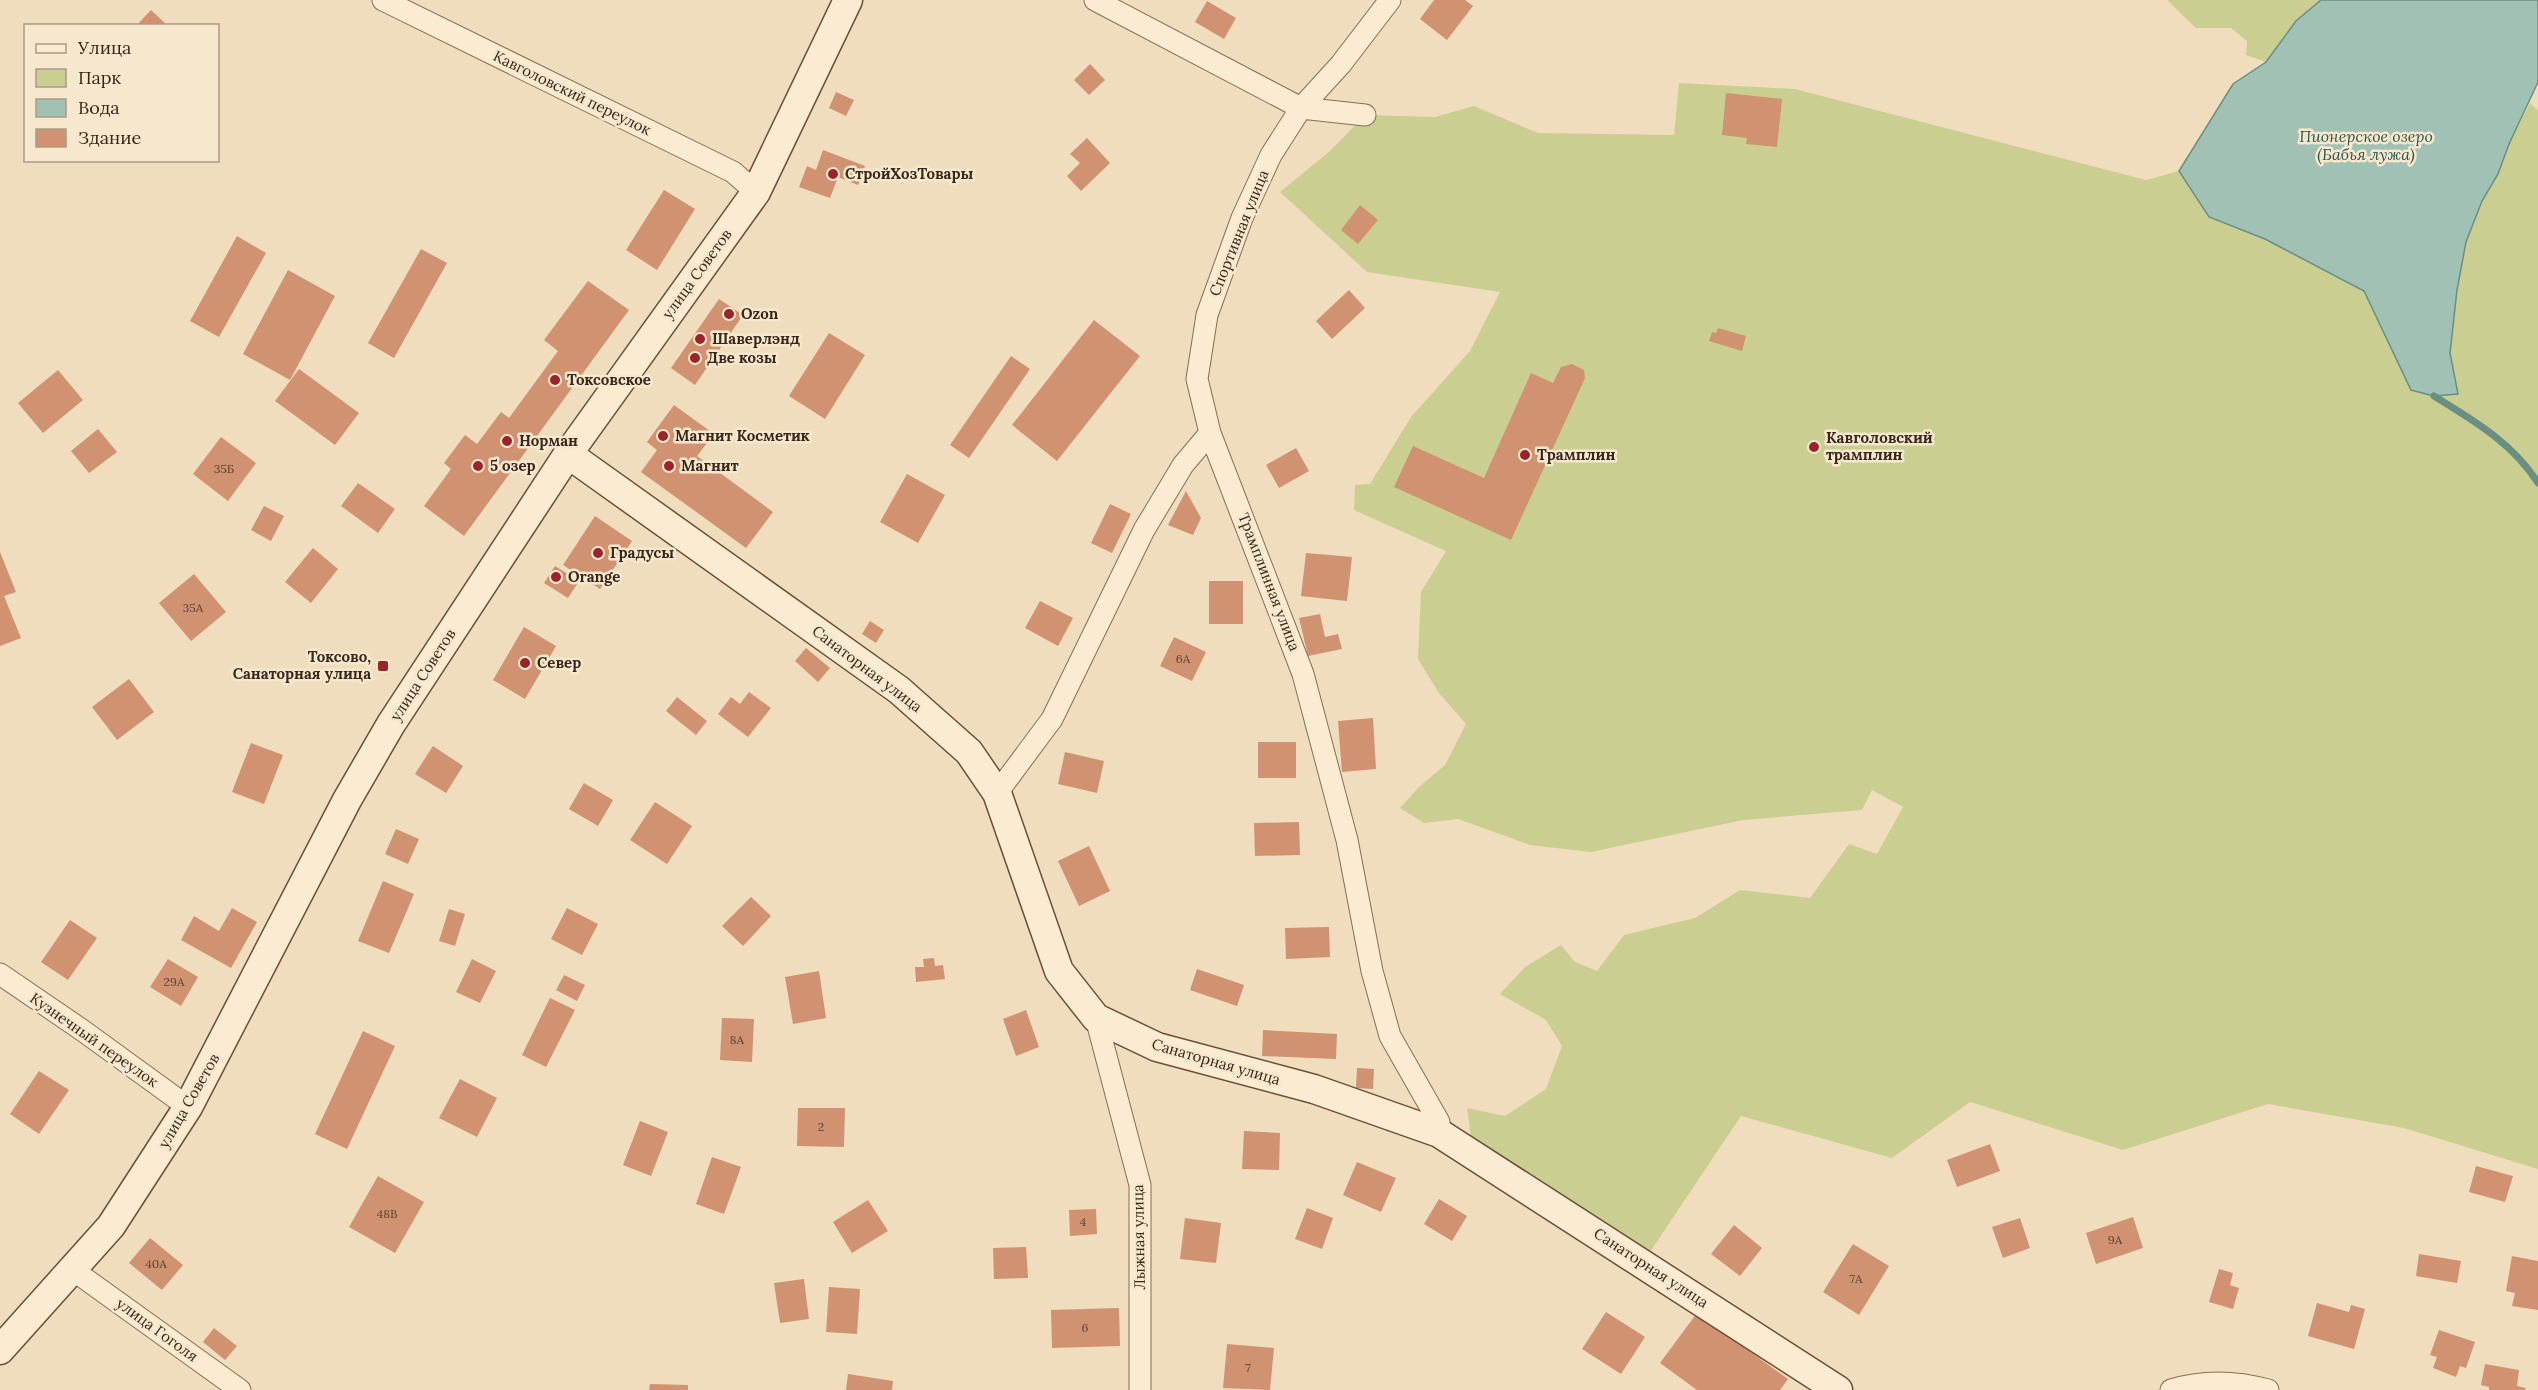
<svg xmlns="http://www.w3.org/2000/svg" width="2538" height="1390" font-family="Lora,serif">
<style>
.green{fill:#cbce91}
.water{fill:#a1c1b5;stroke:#688f82;stroke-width:1.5}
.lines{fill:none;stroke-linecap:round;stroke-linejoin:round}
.stream{stroke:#688f82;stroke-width:7}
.building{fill:#d09271}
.street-casing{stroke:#886d55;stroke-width:23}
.secondary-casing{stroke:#6a4e39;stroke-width:31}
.street{stroke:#faebd1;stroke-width:21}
.secondary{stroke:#faebd1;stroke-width:28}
.poi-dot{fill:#9a232c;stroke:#f7e8cd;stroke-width:2}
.labels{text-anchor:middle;stroke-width:5;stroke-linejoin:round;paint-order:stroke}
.number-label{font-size:12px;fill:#5d4230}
.street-label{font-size:15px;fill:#37271b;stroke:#f7e8cd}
.poi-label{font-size:15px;font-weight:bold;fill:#37271b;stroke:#f7e8cd;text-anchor:start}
.water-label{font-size:16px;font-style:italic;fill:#295851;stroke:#f7e8cd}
</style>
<rect width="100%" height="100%" fill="#f0ddbd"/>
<path class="green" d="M2167,0h154l-25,21 -30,41 -20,-7 1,-14 -16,-13h-35z
M1679,83l116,6 351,91 33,-9 30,46 56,22 99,52 47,99 47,3 -8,-40 7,-63 9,-48 16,-41 16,-27 11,-30 21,-41 8,7v1059l-134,-41 -136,-24 -145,46 -153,-48 -78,56 -151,-42 -91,136 -179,-115 -4,-29 38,8 41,-27 16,-43 -16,-26 -46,-26 25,-27 36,-22 14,17 22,9 27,-36 71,-17 45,-28 70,8 39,-54 28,10 26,-47 -31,-17 -10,20 -119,10 -152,32 -61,-7 -72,-26 -34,4 -24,-15 19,-21 26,-22 21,-41 -27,-31 -21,-34 3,-67 25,-41 -92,-41 1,-25 15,-1 41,-67 59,-66 30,-59 -133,-20 -87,-80 50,-41 35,-36 70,2 39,-11 64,27 136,2z"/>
<path class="water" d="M2321,0h217v82l-29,62 -11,30 -16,27 -16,41 -9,48 -7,63 8,41 -24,2 -23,-6 -47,-99 -99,-52 -56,-22 -30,-46 54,-87 33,-22 30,-41z"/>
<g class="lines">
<path class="stream" d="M2434,396c39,24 79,47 104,87"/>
</g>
<path class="building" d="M1434,0h31l8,6 -26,34 -27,-21z
M1207,1l29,17 -12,21 -29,-17z
M151,10l17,16h-32z
M1090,64l15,16 -16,15 -15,-15z
M836,92l18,8 -8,16 -17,-8z
M1726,93l56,6 -5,48 -31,-3 1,-6 -25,-3z
M1087,138l23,25 -29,28 -14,-15 13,-13 -10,-9z
M823,150l42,16 -7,19 -20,-8 -8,21 -31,-11 8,-21 9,4z
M664,190l31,19 -38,61 -31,-20z
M1360,205l18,15 -20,24 -17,-14z
M237,236l29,17 -47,84 -29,-16z
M421,249l26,14 -53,95 -26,-15z
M288,270l47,26 -45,84 -47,-26z
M588,281l41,29 -165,226 -40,-30 27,-37 -7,-6 21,-28 12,9 24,-32 8,6 49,-67 -14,-11z
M1349,290l16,18 -33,31 -16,-18z
M719,299l24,16 -48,70 -24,-17z
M1094,320l46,36 -83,105 -45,-36z
M1718,328l28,8 -4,15 -33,-10 3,-9 4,1z
M829,333l36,22 -40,64 -36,-23z
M1011,356l19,13 -61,89 -19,-13z
M1572,364l12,6 1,8 -74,162 -117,-53 19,-41 71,32 47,-105 22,10 8,-16z
M299,369l60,44 -24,32 -60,-44z
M58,370l25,30 -40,33 -25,-30z
M674,405l40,29 -17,22 76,56 -27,36 -105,-76 16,-22 -10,-8z
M98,429l19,23 -28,21 -18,-22z
M221,437l35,26 -28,38 -35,-27z
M1296,448l13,23 -30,17 -13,-23z
M907,474l38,21 -27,48 -38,-21z
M358,483l37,26 -17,24 -37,-27z
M1186,491l15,27 -8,17 -25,-10z
M1110,504l21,10 -19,39 -21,-10z
M264,506l20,10 -13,25 -20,-11z
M595,516l37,25 -32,48 -37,-24z
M313,548l25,21 -27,34 -26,-21z
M0,552l16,40 -12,4 17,42 -21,8z
M1306,553l46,4 -5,44 -46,-5z
M555,566l24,15 -11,17 -24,-15z
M194,574l32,38 -35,29 -32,-38z
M1209,581h34v43h-34z
M1040,601l33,17 -15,28 -33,-18z
M1320,614l5,23 13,-3 4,15 -34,7 -9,-38z
M870,621l14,9 -8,13 -14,-9z
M524,627l32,19 -31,53 -32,-19z
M1174,637l32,15 -14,29 -32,-15z
M806,648l24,20 -12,14 -23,-21z
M129,679l25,33 -37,28 -25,-33z
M749,692l22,16 -23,29 -30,-23 13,-17 9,7z
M677,697l30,24 -11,14 -30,-24z
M1373,718l3,51 -34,3 -4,-51z
M1258,742h38v36h-38z
M251,743l32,12 -19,49 -32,-12z
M433,746l30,20 -17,27 -31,-19z
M1065,752l39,9 -7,32 -39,-9z
M584,783l29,17 -15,26 -29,-17z
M655,802l37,24 -25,38 -37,-24z
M1299,822l1,33 -45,1 -1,-33z
M396,829l23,10 -11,25 -23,-10z
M1089,846l21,45 -31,15 -21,-45z
M383,881l31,13 -25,59 -31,-12z
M751,897l20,19 -28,30 -21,-20z
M232,908l25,14 -26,46 -50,-28 13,-24 25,15z
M567,908l31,16 -16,31 -31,-16z
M449,909l16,5 -10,32 -16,-5z
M70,920l27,18 -29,42 -27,-18z
M1329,927l1,30 -44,2 -1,-31z
M934,958l1,8 8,-1 2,14 -29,3 -1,-15h9l-1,-8z
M168,959l30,18 -17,29 -31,-19z
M472,959l24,12 -16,32 -24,-11z
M1197,969l47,16 -7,21 -47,-16z
M819,971l7,47 -33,6 -8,-47z
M564,975l21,10 -8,16 -21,-11z
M550,998l25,12 -29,57 -24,-12z
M1026,1010l13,37 -23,9 -13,-37z
M722,1018l32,1 -2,43 -32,-2z
M1263,1030l74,4 -1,25 -74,-3z
M363,1031l32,15 -48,103 -32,-15z
M1357,1068l17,1 -1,20 -17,-1z
M39,1071l30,19 -30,44 -29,-20z
M460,1079l37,19 -20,39 -38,-19z
M798,1108h47l-1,39 -47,-1z
M640,1121l28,11 -17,44 -28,-11z
M1244,1131l36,2 -1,37 -37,-1z
M1990,1144l10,27 -43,16 -10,-27z
M712,1157l29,10 -17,47 -28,-10z
M1357,1162l39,16 -15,34 -38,-17z
M2476,1166l37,10 -8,26 -36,-10z
M378,1176l46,26 -29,51 -46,-26z
M1439,1199l28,17 -15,25 -28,-17z
M868,1200l20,31 -36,22 -19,-31z
M1307,1208l26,10 -11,31 -27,-10z
M1096,1209l1,25 -27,2 -1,-26z
M2133,1217l10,31 -47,16 -10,-31z
M1185,1218l36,5 -5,40 -36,-4z
M2020,1218l10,30 -27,10 -11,-31z
M1734,1225l28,23 -22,28 -29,-22z
M150,1238l33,27 -21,25 -33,-27z
M1853,1244l36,22 -30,49 -36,-23z
M1026,1247l2,31 -34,1 -1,-31z
M2419,1254l42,7 -4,22 -41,-7z
M2512,1256l26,5v49l-26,-4 3,-13 -9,-2z
M2219,1269l14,4 -3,12 9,3 -6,21 -24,-7z
M804,1279l5,40 -29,4 -6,-40z
M829,1287l31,2 -3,45 -31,-2z
M2317,1303l32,9 2,-7 14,4 -11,40 -46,-13z
M1119,1308l1,38 -68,2 -1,-38z
M1606,1312l39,25 -24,37 -39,-25z
M1697,1313l91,66 -8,11h-83l-37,-27z
M214,1328l23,18 -12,14 -22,-18z
M2439,1330l36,12 -9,26 -6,-2 -4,11 -23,-9 4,-11 -7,-2z
M1227,1344l47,4 -4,42 -47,-2z
M2485,1364l34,6 -2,16 9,2 -1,2h-36v-3l-8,-2z
M848,1374l45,7 -1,9h-46z
M650,1384l38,1v5h-39z"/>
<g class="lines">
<g class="street-casing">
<path id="street" d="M383,0l350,172 23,20
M1095,0l206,108 64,7
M1210,433l-13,-54 10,-64 35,-97 29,-63 30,-47 40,-44 49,-64
M997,793l55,-74 92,-189 39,-65 27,-32 93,241 44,166 25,131 18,65 49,86v11
M0,974l82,56 106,77
M1096,1018l44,167v205
M73,1270l167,120
M2171,1390c32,-10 64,-9 97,0"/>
</g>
<g class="secondary-casing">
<path id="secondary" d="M568,454l331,236 70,62 28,41 62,178 37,47 61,29 157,42 125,44 399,257
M0,1350l111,-124 77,-119 159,-307 44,-76 177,-270 188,-262 92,-192"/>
</g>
<use href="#street" class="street"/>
<use href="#secondary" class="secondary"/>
</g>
<g class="poi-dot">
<circle cx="833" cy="174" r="6"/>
<circle cx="729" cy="314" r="6"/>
<circle cx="700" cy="339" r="6"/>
<circle cx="695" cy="358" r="6"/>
<circle cx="555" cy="380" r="6"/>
<circle cx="663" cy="436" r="6"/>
<circle cx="507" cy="441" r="6"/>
<circle cx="1814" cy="447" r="6"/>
<circle cx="1525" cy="455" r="6"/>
<circle cx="478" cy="466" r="6"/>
<circle cx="669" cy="466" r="6"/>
<circle cx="598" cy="553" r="6"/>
<circle cx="556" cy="577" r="6"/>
<circle cx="525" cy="663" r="6"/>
<rect x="377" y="660" width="12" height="12" rx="3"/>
</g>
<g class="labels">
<g class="number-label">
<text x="224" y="473">35Б</text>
<text x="193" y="612">35А</text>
<text x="1183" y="663">6А</text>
<text x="174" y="986">29А</text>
<text x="737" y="1044">8А</text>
<text x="821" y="1131">2</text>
<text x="387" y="1218">48В</text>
<text x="1083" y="1226">4</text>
<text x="2115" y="1244">9А</text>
<text x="156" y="1268">40А</text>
<text x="1856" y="1283">7А</text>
<text x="1085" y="1332">6</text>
<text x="1248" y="1372">7</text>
</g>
<g class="street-label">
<text transform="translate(572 93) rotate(26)" y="5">Кавголовский переулок</text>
<text transform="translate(1239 233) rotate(-68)" y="5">Спортивная улица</text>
<text transform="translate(697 274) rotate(-54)" y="5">улица Советов</text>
<text transform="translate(1269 582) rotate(69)" y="5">Трамплинная улица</text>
<text transform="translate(867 669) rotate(37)" y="5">Санаторная улица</text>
<text transform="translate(423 675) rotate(-57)" y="5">улица Советов</text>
<text transform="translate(94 1040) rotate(35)" y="5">Кузнечный переулок</text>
<text transform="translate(1216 1062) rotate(16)" y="5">Санаторная улица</text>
<text transform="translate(189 1101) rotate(-60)" y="5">улица Советов</text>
<text transform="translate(1139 1237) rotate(-91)" y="5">Лыжная улица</text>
<text transform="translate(1651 1268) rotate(33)" y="5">Санаторная улица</text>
<text transform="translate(157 1330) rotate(36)" y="5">улица Гоголя</text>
</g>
<g class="poi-label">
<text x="845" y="179">СтройХозТовары</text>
<text x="741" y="319">Ozon</text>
<text x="712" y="344">Шаверлэнд</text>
<text x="707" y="363">Две козы</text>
<text x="567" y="385">Токсовское</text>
<text x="675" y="441">Магнит Косметик</text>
<text x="1826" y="443">Кавголовский<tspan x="1826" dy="17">трамплин</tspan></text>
<text x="519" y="446">Норман</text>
<text x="1537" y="460">Трамплин</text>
<text x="490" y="471">5 озер</text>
<text x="681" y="471">Магнит</text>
<text x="610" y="558">Градусы</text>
<text x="568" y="582">Orange</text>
<text x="371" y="662" text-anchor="end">Токсово,<tspan x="371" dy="17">Санаторная улица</tspan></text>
<text x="537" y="668">Север</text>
</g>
<g class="water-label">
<text x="2366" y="142">Пионерское озеро<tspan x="2366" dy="18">(Бабья лужа)</tspan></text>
</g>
</g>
<rect x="24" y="24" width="195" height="138" fill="#f7e8cd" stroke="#aa9b86" stroke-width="1.5"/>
<rect x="36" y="44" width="30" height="9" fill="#faebd1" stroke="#aa9b86" stroke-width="1.5"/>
<text x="78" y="54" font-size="18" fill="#37271b">Улица</text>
<rect x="36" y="69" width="30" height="18" fill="#cbce91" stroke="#aa9b86" stroke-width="1.5"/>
<text x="78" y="84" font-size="18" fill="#37271b">Парк</text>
<rect x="36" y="99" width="30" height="18" fill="#a1c1b5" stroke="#aa9b86" stroke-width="1.5"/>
<text x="78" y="114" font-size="18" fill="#37271b">Вода</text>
<rect x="36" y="129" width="30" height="18" fill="#d09271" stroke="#aa9b86" stroke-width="1.5"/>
<text x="78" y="144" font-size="18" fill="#37271b">Здание</text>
</svg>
